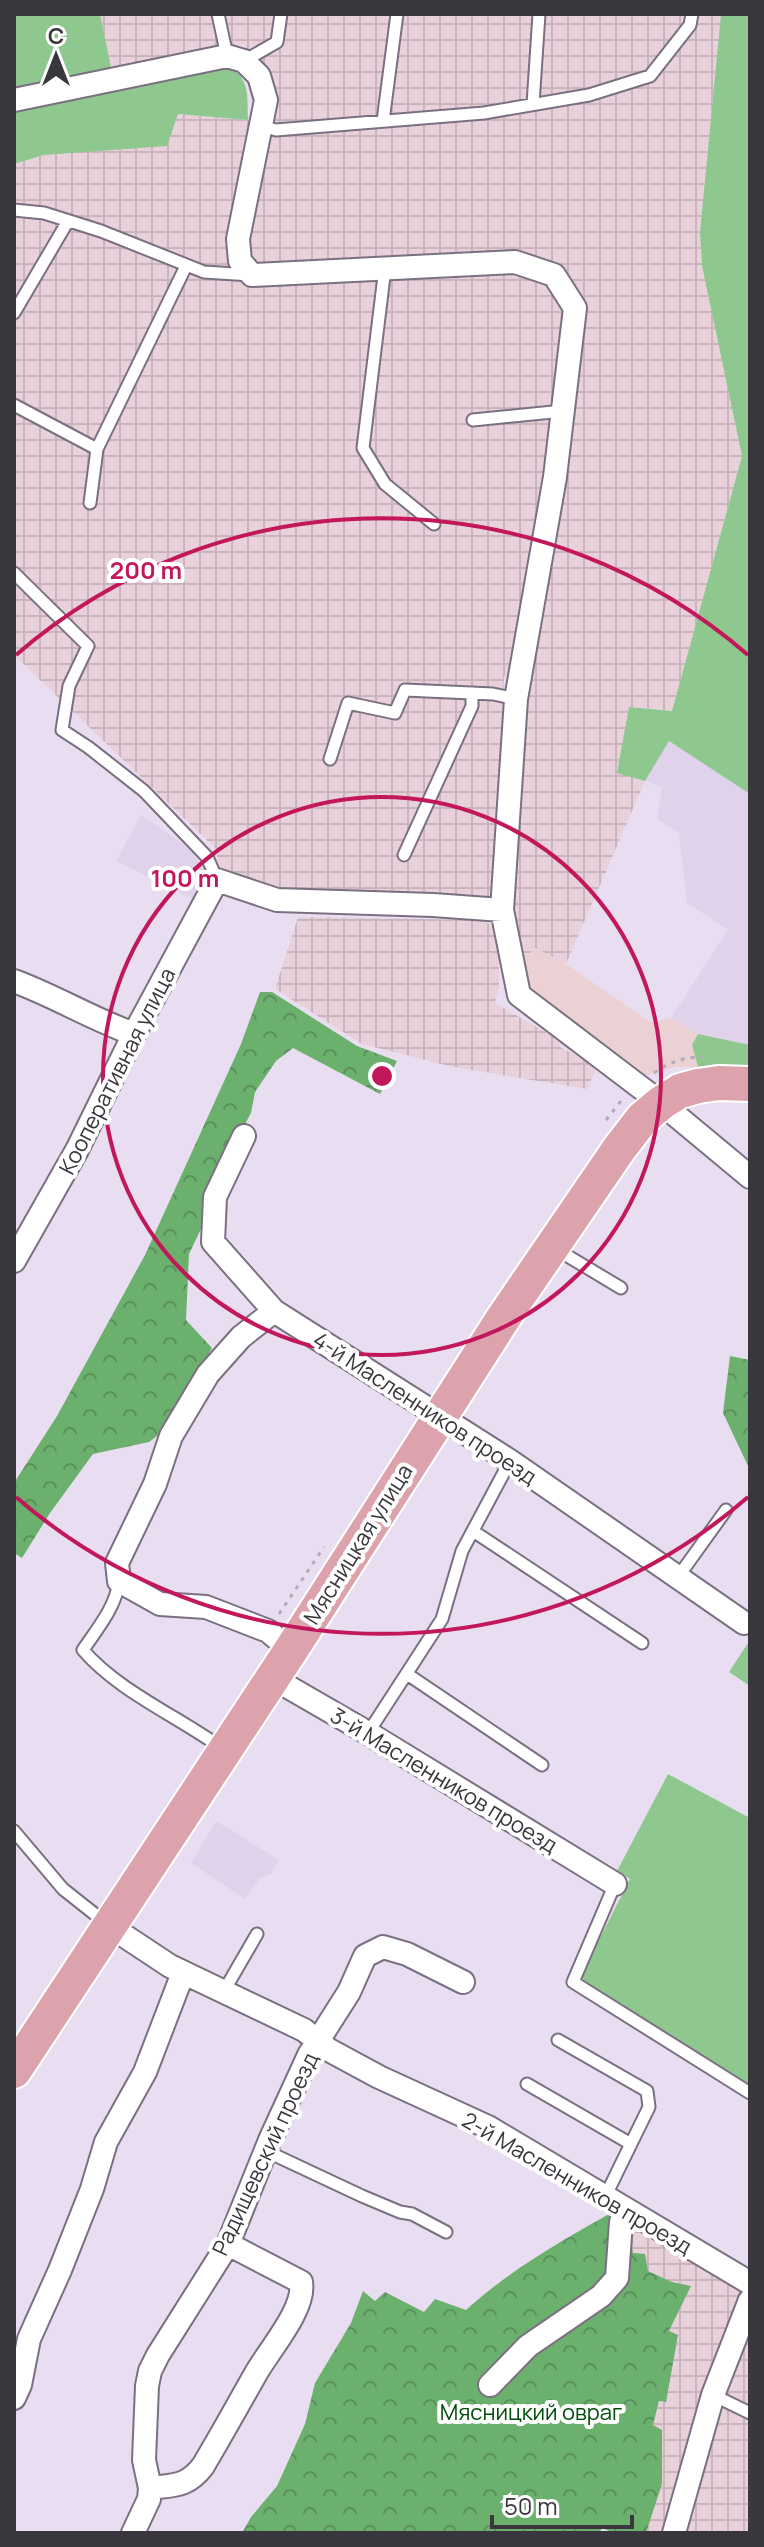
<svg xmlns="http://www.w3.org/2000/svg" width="764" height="2547" font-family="Manrope,sans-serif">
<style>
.built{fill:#e1d2eb}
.industrial{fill:url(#industrial-grid)}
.medical{fill:#ecd1d4}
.grass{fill:#8ec88f}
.forest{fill:url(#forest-crowns)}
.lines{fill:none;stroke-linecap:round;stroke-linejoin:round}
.lane-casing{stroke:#7a7081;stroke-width:15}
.street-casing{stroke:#7a7081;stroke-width:26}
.primary-casing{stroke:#fff;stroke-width:38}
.path{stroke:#b3aaba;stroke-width:3;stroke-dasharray:4 6;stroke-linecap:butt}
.lane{stroke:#fff;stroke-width:11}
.street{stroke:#fff;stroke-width:22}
.primary{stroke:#dda3ac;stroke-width:34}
.ring{fill:none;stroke:#c2185b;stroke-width:4}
.labels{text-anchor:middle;stroke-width:8;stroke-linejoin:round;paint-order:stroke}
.street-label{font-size:22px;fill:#3a363d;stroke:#fff}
.park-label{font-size:22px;fill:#004d0b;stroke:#fff}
.centre{fill:#c2185b;stroke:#fff;stroke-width:4}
.ring-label{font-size:24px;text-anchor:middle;font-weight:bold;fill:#c2185b;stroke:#fff;stroke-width:8;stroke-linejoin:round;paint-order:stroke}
</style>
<defs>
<pattern id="industrial-grid" width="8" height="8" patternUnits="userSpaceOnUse" patternTransform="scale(2)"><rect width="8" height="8" fill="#e9d1db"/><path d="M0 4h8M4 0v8" fill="none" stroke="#c9b4bd"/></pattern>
<pattern id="forest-crowns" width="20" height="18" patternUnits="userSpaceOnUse" patternTransform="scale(2)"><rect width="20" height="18" fill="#6cb06e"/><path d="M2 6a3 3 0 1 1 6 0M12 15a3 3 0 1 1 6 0" fill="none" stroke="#5a905c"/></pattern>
</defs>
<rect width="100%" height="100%" fill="#e9def1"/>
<path class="built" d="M669,740l81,54v251l-52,-11 -27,-16 57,-88 -41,-27 -8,-70 -22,-14 5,-32 -17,-6z
M141,815l42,29 20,21 5,13 -12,23 -80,-40z
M216,1821l63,39 -8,14 -11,4 -15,21 -54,-36z"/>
<path class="industrial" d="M100,14h621l-21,218 2,34 40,190 -70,255 -42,-4 -13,65 28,9 -79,183 -31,-16 -17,19 -7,-58 17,-228 -24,-5 -10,222 -216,-1 -61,-27v-20l-203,-195v-491l163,-50 71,6 30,-13 -34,-62 -31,3 -102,19z
M298,917l183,3 18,9v60l-4,14 66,38 -1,6 37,20 -10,22 -134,-22 -91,-23 -87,-55z
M628,2217l122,63v253h-104l16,-49 -9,-59 6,-24 6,1 13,-66 -9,-4 21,-46 -18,-4 -24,-11 -15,-18z"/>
<path class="medical" d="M535,948l31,16 84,58 21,-4 27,16 -6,11 6,22h-23l-27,8 -11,-1 -115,-86 -4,-21z"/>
<path class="grass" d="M14,14h86l11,53 -97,22z
M721,14h29v780l-81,-53 -24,40 -28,-8 12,-66 43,4 70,-255 -40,-190 -2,-34z
M225,64c26,14 22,30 23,56l-70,-6 -11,32 -123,9 -30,9v-54z
M698,1034l52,11v21l-34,-2 -18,3 -6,-22z
M750,1640v46l-21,-14z
M668,1774l82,44v267l-171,-106 51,-100 -13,-8z"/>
<path class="forest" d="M260,992h12l85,54 40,15 -17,33 -87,-46 -17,13 -21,31 -4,21 -32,59 -14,34 -4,23 -12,25 -3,66 26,28 -43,79 -20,15 -56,12 -43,59 -28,45 -8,-5v-70l43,-67 88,-161 96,-211z
M730,1356l20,4v110l-27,-57z
M616,2210l12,7 5,36 12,1 3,17 24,11 19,4 -22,45 9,4 -12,67 -7,-1 -6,24 9,5v54l-16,49h-32l-12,-5 -3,5h-357l9,-16 26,-31 28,-62 10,-41 36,-60 12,-32 12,10 10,-9 39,20 11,-13 31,11c45,-41 97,-70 150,-100z"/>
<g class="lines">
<g class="lane-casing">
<path id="lane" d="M218,14l9,42
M244,61l33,-19 4,-28
M533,104l6,-90
M383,121l14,-107
M261,126l15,4 208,-17 105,-18 61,-19 40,-51 2,-11
M14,210l30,3 57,18 103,41 47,3
M385,268l-22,180 22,36 49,40
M14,313l54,-92
M14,405l83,44 89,-183
M473,420l90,-9
M90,503l7,-54
M14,573l74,73 -19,40 -7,44 26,17 56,44 63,66 10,23
M330,759l18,-56 47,10 10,-23 88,4 23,5
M404,855l68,-149v-13
M556,1249l65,39
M473,1531l169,112
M678,1577l48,-67
M119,1581c-3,26 -22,48 -36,69 35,41 96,67 140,99
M407,1674l135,91
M368,1733l74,-114 20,-68 48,-90
M14,1831l49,58 43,34
M615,1884l-42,98 177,111
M224,1991l33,-57
M558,2040l89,51 2,16 -44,90
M527,2084l104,60
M266,2151l96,45 38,16 12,2 34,18
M713,2395l37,18"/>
</g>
<g class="street-casing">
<path id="street" d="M14,100l213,-44 17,5 15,15 7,24 -28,139 2,22 12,14 263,-13 39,13 21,33 -20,169 -39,222 -14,211 17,85 142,108 89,74
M14,981c41,15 78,38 120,53
M244,1136l-29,61 -2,45 61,69 236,150 234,162
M14,1261l63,-111 57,-116 83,-154 60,20 156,5 69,5
M274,1311l-33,26 -33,37 -37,62 -16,48 -38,79 2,18 41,23 46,3 62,24 23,19
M271,1677l97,56 247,151
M108,1925l62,41 134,64 25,20 50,27 109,50 262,156
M490,2385l38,-39 73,-50 16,-18 4,-56 8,-11
M14,2398l6,-13 9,-46 31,-69 32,-81 14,-47 39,-70 38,-99
M150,2488c24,-3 37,-1 53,-22 18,-30 35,-61 52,-91 13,-24 51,-66 46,-93l-73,-38
M133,2533l16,-34 1,-11 -6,-28 3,-74 3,-15 8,-16 70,-111 42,-104 39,-85 40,-63 16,-36 18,-9 24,7 56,28
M674,2533l39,-138 37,-95"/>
</g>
<g class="primary-casing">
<path id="primary" d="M14,2071l277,-421 213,-333 115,-168 23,-30 19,-16 19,-12 18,-5 21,-3 31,1"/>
</g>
<path class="path" d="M654,1073c15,-11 33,-17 52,-16
M606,1120l15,-19
M279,1614l45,-67"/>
<use href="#lane" class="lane"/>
<use href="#street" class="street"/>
<use href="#primary" class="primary"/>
</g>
<g class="ring">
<circle cx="382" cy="1076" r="279"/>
<path d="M748 1497A558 558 0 0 1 16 1497M16 655A558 558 0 0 1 748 655"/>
</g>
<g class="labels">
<g class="street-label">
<text transform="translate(117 1071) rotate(-63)" y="8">Кооперативная улица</text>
<text transform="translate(425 1408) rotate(33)" y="8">4-й Масленников проезд</text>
<text transform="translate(358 1544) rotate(-58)" y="8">Мясницкая улица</text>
<text transform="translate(444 1780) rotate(31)" y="8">3-й Масленников проезд</text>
<text transform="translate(265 2154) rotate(-65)" y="8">Радищевский проезд</text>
<text transform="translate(577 2183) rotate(30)" y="8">2-й Масленников проезд</text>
</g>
<g class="park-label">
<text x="531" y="2420">Мясницкий овраг</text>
</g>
</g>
<circle cx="382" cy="1076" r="12" class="centre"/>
<g class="ring-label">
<text x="146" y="579">200 m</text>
<text x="185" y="887">100 m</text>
</g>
<rect width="764" height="2547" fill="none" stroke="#3a363d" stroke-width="32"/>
<g transform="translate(56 56)" stroke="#ffffff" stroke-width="6" paint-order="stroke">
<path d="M0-6L14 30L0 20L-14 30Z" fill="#3a363d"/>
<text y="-12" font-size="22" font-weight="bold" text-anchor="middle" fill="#3a363d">С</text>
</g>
<path d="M492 2515v12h140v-12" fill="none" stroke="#3a363d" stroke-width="4"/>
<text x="504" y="2515" font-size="24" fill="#3a363d" stroke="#ffffff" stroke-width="6" paint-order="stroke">50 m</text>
</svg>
